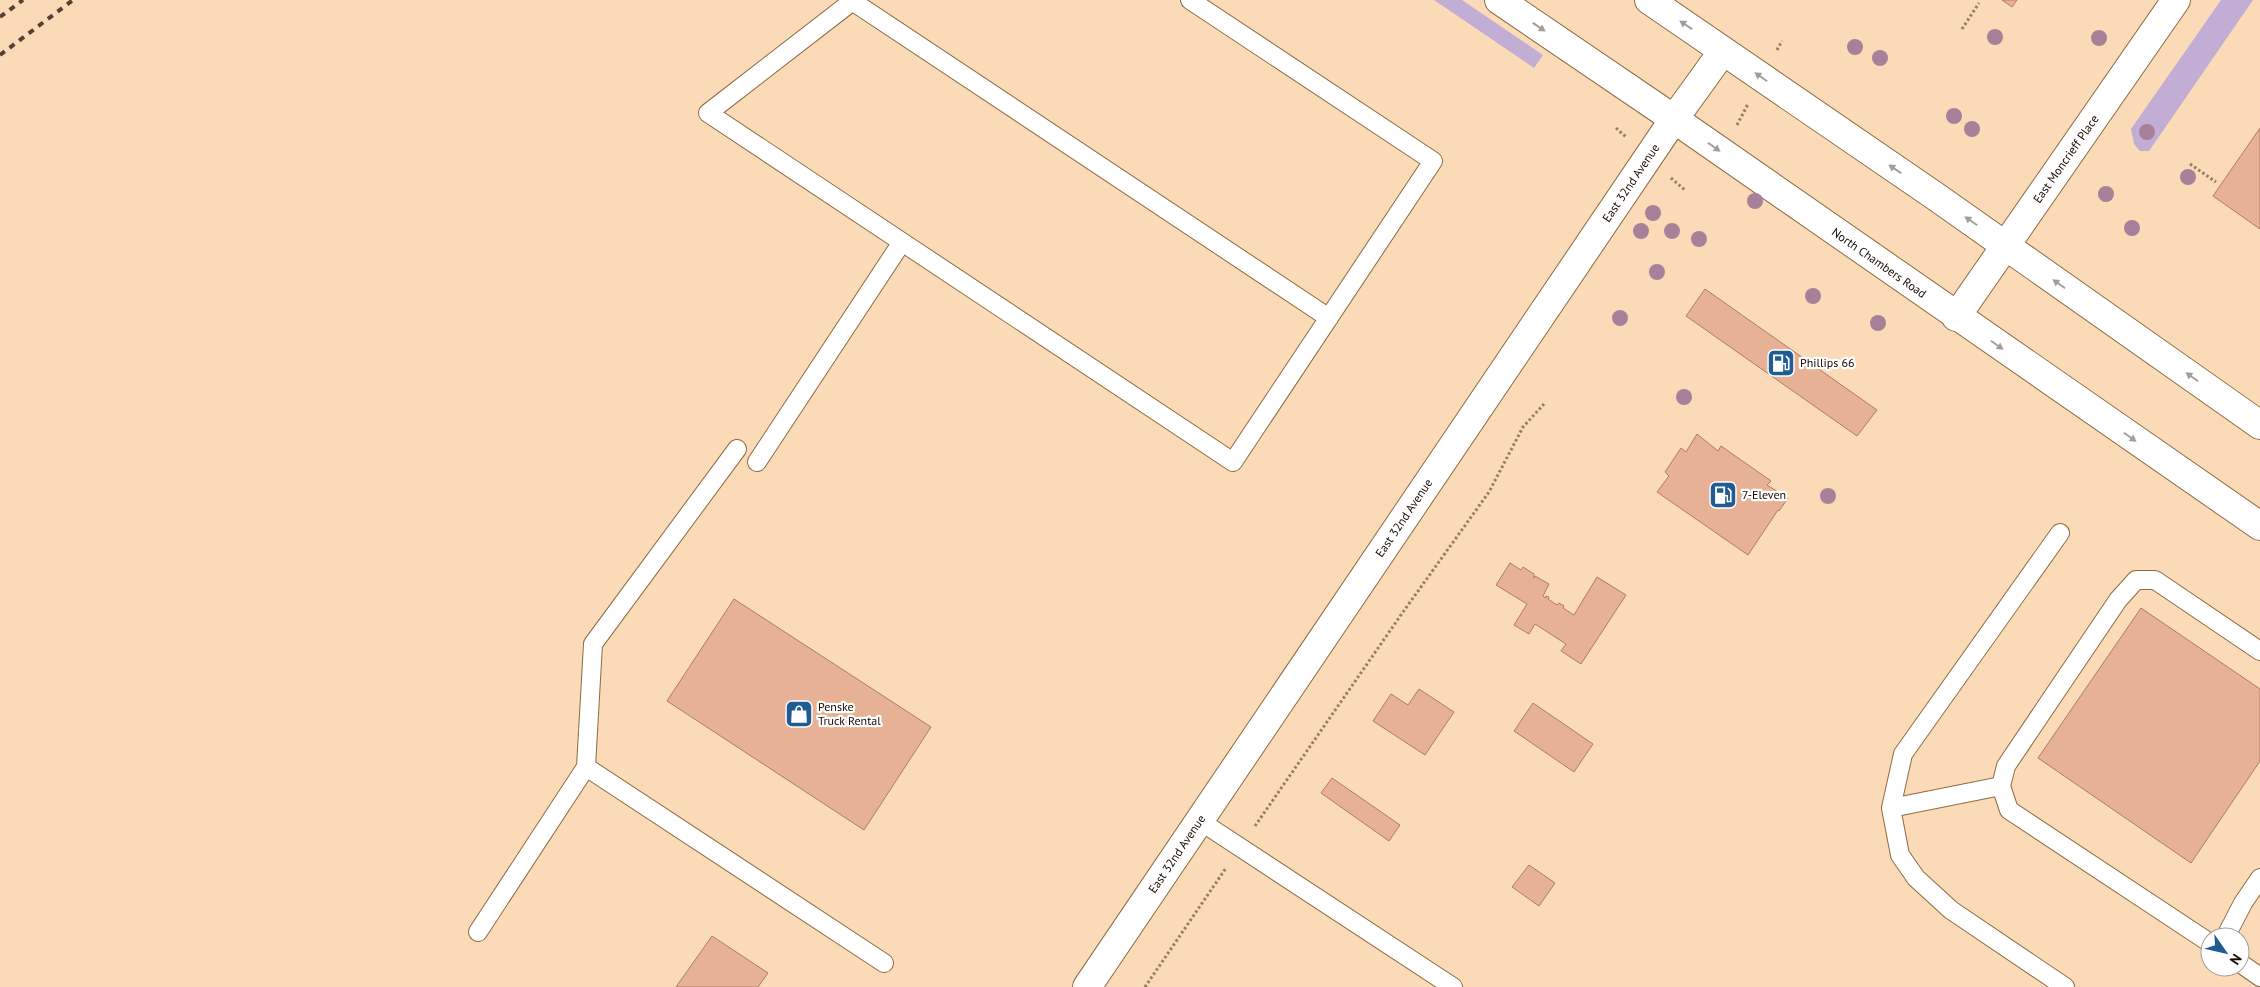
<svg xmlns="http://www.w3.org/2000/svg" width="2260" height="987" font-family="'PT Sans',sans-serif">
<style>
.green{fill:#c2add4}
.building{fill:#e6b195;stroke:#ae7c61}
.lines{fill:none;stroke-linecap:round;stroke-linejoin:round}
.service-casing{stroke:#8e6b42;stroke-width:20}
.minor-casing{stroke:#8e6b42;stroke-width:30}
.tertiary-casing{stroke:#8e6b42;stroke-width:30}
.secondary-casing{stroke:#8e6b42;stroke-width:30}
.path{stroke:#957d66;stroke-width:3;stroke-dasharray:2.5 2.5;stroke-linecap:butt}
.service{stroke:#fff;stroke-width:18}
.minor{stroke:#fff;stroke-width:28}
.tertiary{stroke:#fff;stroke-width:28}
.secondary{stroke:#fff;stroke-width:28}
.rail{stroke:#544231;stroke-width:4;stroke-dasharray:6 6;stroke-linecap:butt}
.tree{fill:#a7809a}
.oneway{fill:#a29d99}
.labels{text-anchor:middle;stroke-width:4.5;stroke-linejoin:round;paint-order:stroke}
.street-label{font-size:12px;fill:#170a00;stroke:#fff}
.poi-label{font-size:12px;fill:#170a00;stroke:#fff;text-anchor:start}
</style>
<rect width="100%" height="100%" fill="#fbdab8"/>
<path class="green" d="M1434,0h28l81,55 -9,13z
M2221,0h32l-104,151h-9l-6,-7 -3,-15z"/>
<path class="building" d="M2002,0h15l-5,7z
M2260,128v101l-47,-33z
M1705,289l172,121 -20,26 -171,-120z
M1697,434l21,17 3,-5 50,35 -4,4 21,13 -9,13 -1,-1 -30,45 -91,-63 12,-16 -4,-4 16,-24 5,4z
M1510,563l11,7 2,-3 11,7v4l1,-2 14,8 -6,12 2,2 1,-2 3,1 -1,2 9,6 2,-2 5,3 -1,2 11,7 23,-38 29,18 -45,69 -20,-13 5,-7 -31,-20 -6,10 -15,-9 13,-21 -31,-19z
M734,599l197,128 -67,103 -197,-129z
M2141,608l119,81v72l-69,102 -153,-105z
M1419,689l35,23 -29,43 -52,-34 18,-27 17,11z
M1533,703l60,41 -19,28 -60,-41z
M1332,778l68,47 -11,16 -68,-48z
M1529,865l26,18 -16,23 -27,-19z
M712,936l56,37 -10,14h-82z"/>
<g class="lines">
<g class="service-casing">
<path id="service" d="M854,0l-146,113 194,129
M852,1l477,317
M757,462l145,-220 331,220 200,-301 -243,-161
M2060,533l-157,221 -12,54 9,47 16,23 35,32 114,77
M586,767l298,196
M1891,808l110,-22
M1200,821l253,166
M478,932l108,-165 7,-123 144,-195
M2228,937l-1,-3 16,-31 17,-25
M2210,943l-201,-133 -8,-24 5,-20 112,-166 18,-20h19l105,71
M2240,963l20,14"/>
</g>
<g class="minor-casing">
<path id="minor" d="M1956,317l220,-317"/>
</g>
<g class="tertiary-casing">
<path id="tertiary" d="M1087,987l587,-868 49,-68"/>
</g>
<g class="secondary-casing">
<path id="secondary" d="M1499,0l175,119 586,407
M1649,0l286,196 325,229"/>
</g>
<path class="path" d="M1962,29l17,-26
M1777,50l5,-9
M1737,125l11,-21
M1616,128l10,9
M2190,164l26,18
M1671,178l15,13
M1255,826l148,-214 86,-120 34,-65 21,-23
M1145,987l81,-119"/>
<use href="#service" class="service"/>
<use href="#minor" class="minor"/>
<use href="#tertiary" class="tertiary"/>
<use href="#secondary" class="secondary"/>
<path class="rail" d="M0,17l23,-17
M0,55l73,-55"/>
</g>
<g class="tree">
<circle cx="1995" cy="37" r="8"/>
<circle cx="2099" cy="38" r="8"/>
<circle cx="1855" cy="47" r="8"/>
<circle cx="1880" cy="58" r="8"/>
<circle cx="1954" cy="116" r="8"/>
<circle cx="1972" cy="129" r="8"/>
<circle cx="2147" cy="132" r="8"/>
<circle cx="2188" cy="177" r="8"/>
<circle cx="2106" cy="194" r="8"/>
<circle cx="1755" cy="201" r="8"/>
<circle cx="1653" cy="213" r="8"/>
<circle cx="2132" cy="228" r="8"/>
<circle cx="1641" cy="231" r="8"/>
<circle cx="1672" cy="231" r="8"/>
<circle cx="1699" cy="239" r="8"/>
<circle cx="1657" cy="272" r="8"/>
<circle cx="1813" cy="296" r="8"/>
<circle cx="1620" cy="318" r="8"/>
<circle cx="1878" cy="323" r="8"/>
<circle cx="1684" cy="397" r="8"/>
<circle cx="1828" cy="496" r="8"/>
</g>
<defs><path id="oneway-solid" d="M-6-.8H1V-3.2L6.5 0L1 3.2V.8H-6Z" transform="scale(1.25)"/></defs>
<g class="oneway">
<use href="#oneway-solid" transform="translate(1686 25) rotate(-146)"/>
<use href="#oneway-solid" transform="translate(1539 27) rotate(34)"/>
<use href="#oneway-solid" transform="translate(1761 77) rotate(-145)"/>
<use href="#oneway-solid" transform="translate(1714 147) rotate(35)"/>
<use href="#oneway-solid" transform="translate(1895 169) rotate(-146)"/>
<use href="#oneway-solid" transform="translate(1971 221) rotate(-145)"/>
<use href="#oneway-solid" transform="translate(2059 284) rotate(-145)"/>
<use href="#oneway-solid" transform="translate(1997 345) rotate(35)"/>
<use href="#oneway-solid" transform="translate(2192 377) rotate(-145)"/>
<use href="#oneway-solid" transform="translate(2130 437) rotate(35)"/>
</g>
<defs>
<g id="fuel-square" transform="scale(1.4375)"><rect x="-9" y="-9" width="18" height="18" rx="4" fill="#1f5c93" stroke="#fff"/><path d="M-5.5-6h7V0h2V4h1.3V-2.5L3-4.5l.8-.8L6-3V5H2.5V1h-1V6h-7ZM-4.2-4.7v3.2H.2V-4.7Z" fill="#fff"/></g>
<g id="shop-square" transform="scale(1.4375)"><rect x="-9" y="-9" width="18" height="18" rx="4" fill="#1f5c93" stroke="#fff"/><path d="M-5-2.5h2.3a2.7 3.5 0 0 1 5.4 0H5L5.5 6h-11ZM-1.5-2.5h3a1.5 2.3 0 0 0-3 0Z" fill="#fff"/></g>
</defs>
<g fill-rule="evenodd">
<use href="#fuel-square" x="1781" y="363"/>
<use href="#fuel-square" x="1723" y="495"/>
<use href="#shop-square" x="799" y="714"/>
</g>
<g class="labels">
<g class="street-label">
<text transform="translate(2066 159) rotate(-55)" y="4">East Moncrieff Place</text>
<text transform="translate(1631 183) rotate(-56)" y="4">East 32nd Avenue</text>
<text transform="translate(1879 263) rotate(35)" y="4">North Chambers Road</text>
<text transform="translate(1404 518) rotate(-56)" y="4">East 32nd Avenue</text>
<text transform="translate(1177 854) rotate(-56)" y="4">East 32nd Avenue</text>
</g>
<g class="poi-label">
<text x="1800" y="367">Phillips 66</text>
<text x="1742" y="499">7-Eleven</text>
<text x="818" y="711">Penske<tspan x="818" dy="14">Truck Rental</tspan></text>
</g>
</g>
<g transform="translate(2225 952) rotate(124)"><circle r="24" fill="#ffffff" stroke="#a29d99"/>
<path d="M0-4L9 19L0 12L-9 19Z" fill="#1f5c93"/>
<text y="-8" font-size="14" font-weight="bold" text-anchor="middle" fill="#170a00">N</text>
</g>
</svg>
